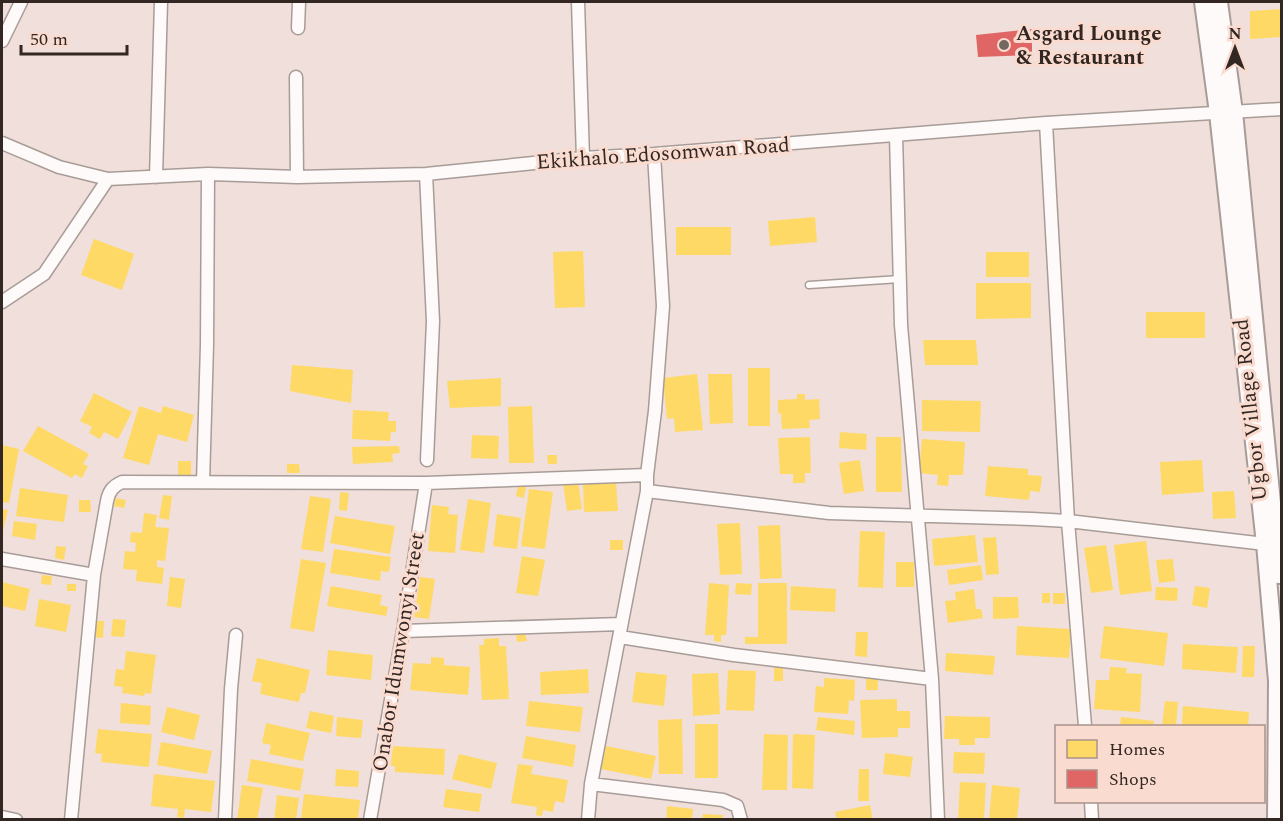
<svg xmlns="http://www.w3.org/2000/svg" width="1283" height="821" font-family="Spectral,serif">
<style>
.homes{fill:#ffd966}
.shops{fill:#e06666}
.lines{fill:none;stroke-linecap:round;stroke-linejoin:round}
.service-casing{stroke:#a89c98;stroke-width:9}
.minor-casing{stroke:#a89c98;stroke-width:15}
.tertiary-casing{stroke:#a89c98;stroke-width:20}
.service{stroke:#fdfaf9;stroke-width:6}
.minor{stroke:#fdfaf9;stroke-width:12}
.tertiary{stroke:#fdfaf9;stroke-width:16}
.poi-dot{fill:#746762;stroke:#fadbd0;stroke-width:2}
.labels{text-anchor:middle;stroke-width:6;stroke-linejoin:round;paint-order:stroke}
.poi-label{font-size:21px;font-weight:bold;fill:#322722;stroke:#fadbd0;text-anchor:start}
.street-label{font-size:21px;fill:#322722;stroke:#fadbd0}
</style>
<rect width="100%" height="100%" fill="#f0dfda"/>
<path class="homes" d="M1282,9v28l-32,2v-28z
M815,217l2,25 -47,4 -2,-25z
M676,227h55v28h-55z
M94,239l40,15 -12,36 -41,-15z
M583,251l2,56 -30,1 -2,-56z
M986,252h43v25h-43z
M976,283h55v35l-55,1z
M1146,312h59v26h-59z
M923,340h53l2,25h-53z
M292,365l61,5 -2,33 -61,-12z
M748,368h22v58h-22z
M697,374l6,56 -28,2 -1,-14 -7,1 -4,-41z
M708,374h24l1,49 -23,1z
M501,378v28l-51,2 -3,-27z
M94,393l38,19 -14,27 -14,-7 -4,7 -11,-6 3,-6 -12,-6z
M797,394h8v6l14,-1 1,20 -11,1 1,8 -28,1 -1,-16 -3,1v-14l19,-1z
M922,400l59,1 -1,31 -58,-1z
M139,406l22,7 2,-7 31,9 -7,27 -29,-8 -9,31 -26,-7z
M532,406l2,57h-25l-1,-56z
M353,410l36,2 -1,9h8v11h-5l-1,9 -38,-2z
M38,426l51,28 -6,10 5,2 -6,12 -7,-4 -3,4 -49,-27z
M840,432l27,2 -1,16 -27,-2z
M472,435l27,1 -1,23 -27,-1z
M810,437l1,36h-6v10h-12v-9h-13l-2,-36z
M876,437h25l1,55h-26z
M922,439l43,3 -2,33h-14l-1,11 -11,-1 1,-10 -19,-2z
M2,445l17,4 -10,54 -7,-1z
M399,446l1,7 -8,1 1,8 -40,2 -1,-17z
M547,455h10v9h-9z
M860,460l4,31 -20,3 -5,-31z
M1202,460l2,32 -42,3 -2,-33z
M178,461h13v14h-13z
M287,464h12l1,9h-13z
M988,466l40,3v6l14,1 -2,16 -10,-1 -1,9 -44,-4z
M578,481l4,28 -15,2 -4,-28z
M616,482l2,29 -34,1 -1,-28z
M518,486l8,1 -2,11 -8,-2z
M20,488l48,7 -4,27 -48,-6z
M529,489l24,3 -8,57 -24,-3z
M1234,491l2,27 -23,1 -1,-27z
M340,492l9,1 -2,18 -8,-1z
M163,495l9,1 -3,24 -10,-2z
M310,496l21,3 -8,53 -22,-3z
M115,498l11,2 -2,8 -10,-2z
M468,499l23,4 -7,50 -24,-3z
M79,500h11l1,12h-12z
M432,505l17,2 -1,7 10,1 -3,38 -27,-2z
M2,509l6,1 -6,24z
M144,513l13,2 -2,12 14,1 -4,33 -8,-1v7l7,1 -2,16 -26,-3 1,-11 -14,-1 2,-18 10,1 1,-9 -6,-1 1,-10 11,1z
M497,514l24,4 -4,31 -24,-3z
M335,516l60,10 -5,28 -60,-11z
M14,521l23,3 -2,16 -23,-4z
M740,523l2,51 -22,1 -3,-51z
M780,525l2,53 -22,1 -2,-53z
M860,531l25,1 -2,56 -25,-1z
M975,535l3,27 -44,4 -2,-27z
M996,537l3,37 -13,1 -3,-37z
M610,540h13v10h-13z
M1146,541l6,50 -32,4 -6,-50z
M1106,545l7,45 -22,3 -7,-45z
M56,546l10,1 -2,13 -9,-2z
M334,549l57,8 -2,15 -8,-1 -1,10 -50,-8z
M522,556l23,4 -7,36 -22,-3z
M301,559l25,4 -12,69 -24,-4z
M1173,559l2,22 -16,2 -3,-23z
M896,562h18v25h-18z
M981,565l2,15 -34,5 -2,-15z
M42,575l10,1 -1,9 -10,-1z
M170,577l15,2 -4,29 -14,-2z
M420,577l15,2 -6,40 -15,-2z
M2,582l28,7 -5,22 -23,-5z
M709,583l20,2 -3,50h-5v7l-7,-1v-6h-9z
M736,583l16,1 -1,11 -16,-1z
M758,583h29v61h-42v-7h13z
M67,584h9v7h-9z
M331,586l51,9 -2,10 8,2 -2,9 -59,-10z
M791,586l45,3 -1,23 -45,-2z
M1195,586l15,2 -3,20 -15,-3z
M1156,587l22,1 -1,13 -22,-1z
M974,589l2,20h5l2,9 -35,5 -3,-22 11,-1 -1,-8z
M1042,593h8v10h-8z
M1053,593h12v11h-12z
M993,597h25l1,21 -26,1z
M39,599l32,6 -5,27 -31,-6z
M113,619l13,1 -2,17 -13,-1z
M93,621h11l-1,17 -11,-1z
M1017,626l54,3 -2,29 -53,-3z
M1104,626l64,7 -4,33 -64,-8z
M856,632h12l-1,25 -12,-1z
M525,633l2,8 -10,1 -1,-7z
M499,638v8h7l3,53 -27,1 -3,-55h5v-6z
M1183,644l55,3 -2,26 -54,-4z
M1243,646h12l-1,31h-12z
M328,650l45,5 -2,25 -45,-5z
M126,651l30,4 -5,39 -6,-1 -1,3 -22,-3 1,-6 -9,-1 2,-17 8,1z
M946,653l49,3 -2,19 -48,-4z
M431,657l13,1v7l26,2 -2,28 -58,-5 3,-27 18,1z
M257,658l53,12 -5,23h-4l-2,9 -39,-8 2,-11 -10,-2z
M774,667h9v14h-9z
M1110,667l17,1 -1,5 16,1 -2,38 -46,-3 2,-29h13z
M588,669l1,24 -48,2 -1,-23z
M728,670l28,1 -2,40 -28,-1z
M636,672l31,3 -3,31 -32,-4z
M718,673l2,41 -27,2 -1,-42z
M866,677h12v13h-12z
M824,678l31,2 -1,21 -5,-1 -1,14 -34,-2 2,-26 8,1z
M897,699v12h13v17h-12v9l-36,1 -2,-38z
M529,701l54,6 -3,25 -54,-6z
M1165,701l13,1 -2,24h-14z
M121,703l30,3 -1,19 -30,-2z
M1183,706l66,6 -1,14h-66z
M167,707l33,8 -6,25 -33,-8z
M310,711l24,5 -3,17 -25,-5z
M945,716l45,1v21h-15v7h-16v-6h-15z
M337,717l26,3 -2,18 -25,-2z
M818,717l37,4 -1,14 -38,-5z
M1121,717l33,4 -1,5h-33z
M682,719l1,55h-24l-1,-54z
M266,723l44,10 -7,28 -34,-7 2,-9 -9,-2z
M695,724h23v54h-23z
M98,729l54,5 -3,33 -48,-5 1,-8 -7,-1z
M764,734l24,1 -1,55h-25z
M793,734l22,1 -2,54 -21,-1z
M526,736l50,9 -3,22 -51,-9z
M161,742l51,9 -5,23 -50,-9z
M392,746l53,3 -1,26 -49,-3v-6h-4z
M606,746l50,10 -5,23 -50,-10z
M954,752l31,1 -1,21 -31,-1z
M885,753l28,4 -3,20 -27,-3z
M459,754l38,9 -6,26 -39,-10z
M251,759l53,10 -4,22 -53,-10z
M518,764l15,2 -2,8 37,6 -4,23 -9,-2 -2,11 -10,-2 -1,6 -6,-1 1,-8 -26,-4z
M336,769l23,2 -1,16 -23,-1z
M859,769h10v32h-11z
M154,774l61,7 -4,31 -26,-3 -1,9 -7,-1 1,-8 -27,-3z
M960,782l26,1 -2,37h-26z
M242,785l21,3 -6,32h-20z
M992,785l28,3 -3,32h-28z
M446,789l36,5 -3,18 -36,-5z
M304,794l56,6 -2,20h-40l-17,-2z
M277,795l22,3 -3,22h-22z
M870,805l3,15h-36l-2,-8z
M667,806l26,3 -1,11h-26z
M703,814l20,1 -1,5h-20z"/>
<path class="shops" d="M1032,29v26l-54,2 -2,-22z"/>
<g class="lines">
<g class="service-casing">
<path id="service" d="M809,285l91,-6"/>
</g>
<g class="minor-casing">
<path id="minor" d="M578,2l5,156
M298,28l1,-26
M2,41l19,-39
M296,77l1,100
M1046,123l22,398 17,205
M896,135l5,190 31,354 6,141
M2,143l57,24 49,12 100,-5 89,3 129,-3 157,-16 71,-4 392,-31 236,-14
M426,174l7,147 -6,139
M156,177l5,-175
M2,302l42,-28 64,-95
M203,482l4,-137 1,-171
M647,491l182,22 203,6 36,2 197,23h8
M2,559l92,16
M403,631l218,-7
M620,637l114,18 198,24
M591,784l132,16 14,6 4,14
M1091,802l1,18
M2,817l14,3
M71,820l23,-245 13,-74c2,-10 6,-15 15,-19l304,1 221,-8
M225,820l6,-131 5,-54
M370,820l33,-189 23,-148
M588,820l3,-36 56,-293v-16l8,-64 8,-105 -9,-152"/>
</g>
<g class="tertiary-casing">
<path id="tertiary" d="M1203,2l15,111 47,431 12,137 -1,139
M1219,2l15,110 45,463"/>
</g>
<use href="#service" class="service"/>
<use href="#minor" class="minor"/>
<use href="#tertiary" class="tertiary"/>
</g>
<circle class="poi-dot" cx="1004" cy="45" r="6"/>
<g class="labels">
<g class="poi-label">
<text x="1016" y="40">Asgard Lounge<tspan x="1016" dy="24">&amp; Restaurant</tspan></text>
</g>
<g class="street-label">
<text transform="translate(663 153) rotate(-4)" y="7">Ekikhalo Edosomwan Road</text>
<text transform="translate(1250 410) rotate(-96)" y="7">Ugbor Village Road</text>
<text transform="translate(398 652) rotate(-81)" y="7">Onabor Idumwonyi Street</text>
</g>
</g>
<rect width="1283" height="821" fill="none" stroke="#322722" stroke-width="6"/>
<rect x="1055" y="725" width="210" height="78" fill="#fadbd0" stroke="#aa938a" stroke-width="1.5"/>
<rect x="1067" y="740" width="30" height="18" fill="#ffd966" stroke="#aa938a" stroke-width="1.5"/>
<text x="1109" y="755" font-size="18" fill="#322722">Homes</text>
<rect x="1067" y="770" width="30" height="18" fill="#e06666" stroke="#aa938a" stroke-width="1.5"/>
<text x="1109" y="785" font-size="18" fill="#322722">Shops</text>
<g transform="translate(1235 48)" stroke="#fadbd0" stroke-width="4.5" paint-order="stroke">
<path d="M0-4.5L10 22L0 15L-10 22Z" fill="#322722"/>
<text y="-9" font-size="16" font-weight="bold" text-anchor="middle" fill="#322722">N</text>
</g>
<path d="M21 45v9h106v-9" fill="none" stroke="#322722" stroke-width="3"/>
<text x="30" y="45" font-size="18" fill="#322722" stroke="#fadbd0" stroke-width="4.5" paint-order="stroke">50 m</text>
</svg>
